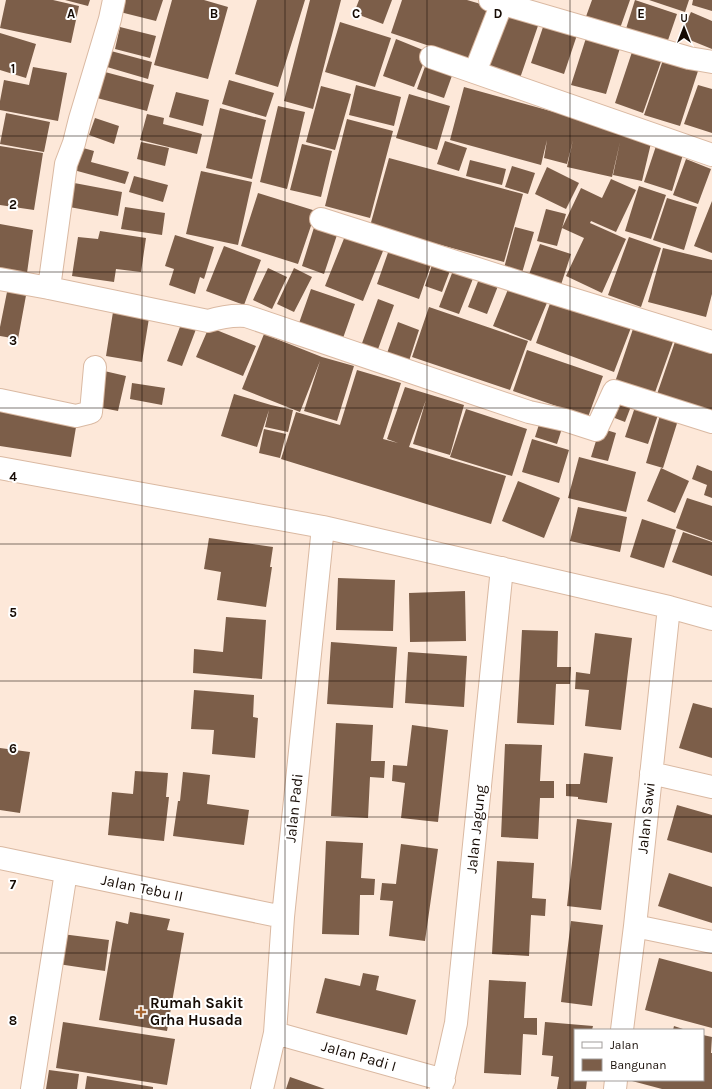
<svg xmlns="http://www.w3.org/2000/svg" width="712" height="1089" font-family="Karla,sans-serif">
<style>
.building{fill:#7c5e49}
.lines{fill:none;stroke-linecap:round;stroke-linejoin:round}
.minor-casing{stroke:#dab9a2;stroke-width:24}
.minor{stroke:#fff;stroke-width:22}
.grid{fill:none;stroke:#160b04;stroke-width:1;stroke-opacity:0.55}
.poi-dot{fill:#a66530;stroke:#fff;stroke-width:1.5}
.labels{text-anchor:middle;stroke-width:4;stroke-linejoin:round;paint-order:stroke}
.street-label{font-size:15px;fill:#160b04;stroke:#fff}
.poi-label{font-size:15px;font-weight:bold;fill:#160b04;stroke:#fff;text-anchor:start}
.grid-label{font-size:13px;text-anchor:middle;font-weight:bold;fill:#160b04;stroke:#fff;stroke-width:4;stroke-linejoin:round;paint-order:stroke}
</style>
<rect width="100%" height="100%" fill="#fde8d9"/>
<path class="building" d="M6,0h47l26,6 -8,37 -71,-15z
M65,0h25l-2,6z
M119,0h44l-7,21 -40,-10z
M172,0h32l24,7 -20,72 -54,-14z
M257,0h48l-27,87 -43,-13z
M310,0h31l-28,109 -29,-8z
M359,0h33l-9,24 -29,-11z
M402,0h65l24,7 -17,54 -83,-28z
M592,0h38l-12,34 -34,-12z
M635,0l42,14 -11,32 -41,-14z
M649,0h40l-4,12z
M693,0h19v11l-20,-6z
M508,5l33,12 -23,67 -33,-12z
M691,12l21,9v28l-32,-13z
M545,21l33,11 -14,42 -33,-11z
M340,22l51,16 -16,49 -50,-15z
M120,27l36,9 -6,22 -35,-9z
M0,33l36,11 -10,34 -26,-8z
M586,38l34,10 -14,46 -35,-9z
M396,39l32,13 -14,35 -31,-11z
M634,46l29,10 -20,57 -28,-10z
M111,51l41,11 -4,17 -41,-12z
M663,60l35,11 -18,55 -36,-11z
M427,61l27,9 -10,28 -27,-9z
M33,67l34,6 -9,48 -58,-11v-9l4,-21 25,5z
M105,72l49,13 -7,26 -50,-13z
M229,80l45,13 -8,24 -44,-13z
M356,85l45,12 -7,29 -45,-11z
M698,85l14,4v44l-28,-9z
M321,86l30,8 -16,56 -29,-8z
M464,87l188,52 -10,42 -29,-6 7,-33 -8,35 -45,-10 6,-27 -6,24 -23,-6 3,-18 -6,25 -91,-25z
M176,92l33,8 -6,26 -34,-9z
M409,94l41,12 -13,44 -41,-12z
M278,106l27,6 -18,77 -27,-7z
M220,108l46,12 -14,59 -46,-11z
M6,113l44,9 -6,30 -44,-8z
M147,114l17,4 -1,6 39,10 -5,20 -57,-14z
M95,118l24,8 -5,18 -25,-9z
M347,119l46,12 -23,87 -45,-12z
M658,140l27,8 -13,43 -28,-9z
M445,141l22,7 -8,23 -22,-7z
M141,142l28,6 -4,18 -28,-7z
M302,144l30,7 -11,46 -31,-7z
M0,146l43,7 -9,57 -34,-5z
M76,146l18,5 -3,11 38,10 -4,12 -55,-15z
M389,158l134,36 -19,68 -134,-36z
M686,159l25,10 -13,35 -25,-9z
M470,160l36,9 -4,16 -36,-9z
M512,166l23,7 -7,21 -23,-7z
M547,167l32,16 -13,26 -31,-15z
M201,171l51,11 -14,63 -52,-11z
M134,176l34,9 -5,17 -34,-10z
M611,179l25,11 -20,42 -25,-11 -1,2 36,16 -24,54 -36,-17 18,-38 -22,-10 19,-40 21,10z
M69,182l53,10 -4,24 -54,-10z
M639,186l27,9 -15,44 -26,-8z
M258,193l58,18 -18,53 -57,-18z
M667,198l30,9 -13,43 -31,-10z
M712,201v52l-18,-7z
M125,207l40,6 -3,22 -41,-6z
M546,209l20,5 -9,32 -20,-5z
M316,221l23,8 -15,45 -22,-8z
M0,224l33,6 -6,43 -27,-4z
M515,227l19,5 -12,41 -18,-5z
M100,231l46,7 -5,34 -25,-3 -2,13 -42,-6 6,-39 20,2z
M347,231l38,15 -22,55 -38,-15z
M175,235l39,12 -10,32 -4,-2 -5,17 -26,-9 5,-16 -9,-3z
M629,237l32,11 -20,59 -33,-12z
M391,244l42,15 -14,40 -42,-15z
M540,244l31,10 -12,37 -32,-11z
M224,246l37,14 -17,45 -38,-14z
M663,248l49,12v34l-6,23 -58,-15z
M433,262l18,6 -9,24 -17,-6z
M268,268l19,9 -15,32 -19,-9z
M294,268l18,9 -18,35 -17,-8z
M454,268l20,8 -15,38 -20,-7z
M479,279l19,7 -11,28 -19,-7z
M511,282l38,16 -18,43 -38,-15z
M8,287l19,3 -9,49 -18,-3v-9z
M311,289l44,15 -13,37 -44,-15z
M553,295l79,30 -18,47 -78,-29z
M378,299l16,6 -17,47 -16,-6z
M429,307l99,34 -18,49 -98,-33z
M113,312l36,6 -7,44 -36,-6z
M183,319l15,5 -16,42 -15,-5z
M398,322l21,8 -11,34 -22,-8z
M634,326l40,13 -21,59 -39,-13z
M209,327l47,19 -13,30 -47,-19z
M264,334l58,23 32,9 -17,55 -33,-10 16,-50 -20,51 -58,-23z
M677,336l35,12v68l-56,-19z
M527,350l76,26 -15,41 -75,-26z
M100,370l26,6 -8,35 -26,-5z
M357,370l44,13 -18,56 15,4 -11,-4 18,-52 59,18 -14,50 -37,-11 13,-44 -17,47 97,29 -15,48 -210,-65 15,-47 44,13z
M132,383l33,5 -3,17 -32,-6z
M234,394l37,11 22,5 -5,22 -23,-5 4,-17 -12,37 -36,-11z
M615,394l18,7 -8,21 -18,-7z
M635,407l23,8 -10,29 -23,-7z
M0,408l77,13 -6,36 -71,-11z
M466,409l61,20 -15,47 -62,-19z
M661,412l18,5 -16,51 -17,-5z
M542,415l22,7 -7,22 -22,-7z
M600,428l16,5 -8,28 -17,-4z
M264,429l22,5 -6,24 -21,-5z
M532,439l37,11 -10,33 -37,-11z
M579,457l57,15 -10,40 -58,-14z
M697,465l15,6v27l-8,-3 3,-10 -15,-6z
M661,468l28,13 -14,32 -28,-12z
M518,481l42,17 -16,40 -42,-17z
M687,498l25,8v35l-36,-13z
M578,507l49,10 -7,35 -50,-11z
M642,519l34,11 -12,38 -34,-11z
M683,532l29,10v34l-40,-14z
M209,538l64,9 -3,20h2l-6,40 -49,-7 4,-28 -17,-3z
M338,578l57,2 -2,51 -57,-1z
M465,591l1,50 -56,1 -1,-49z
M226,617l40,3 -4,59 -69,-6 1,-24 29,3z
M522,630l36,1 -1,36h14l-1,17h-14l-2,41 -37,-2z
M595,633l37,5 -11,92 -36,-4 4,-36 -14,-1 1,-17 14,2z
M331,642l66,5 -4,61 -66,-4z
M408,652l59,4 -3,51 -59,-4z
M194,690l60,5 -1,22 5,1 -3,40 -43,-4 2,-24 -23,-1z
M693,703l19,5v50l-33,-10z
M336,723l37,2 -2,36h14l-1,17 -14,-1 -2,41 -37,-2z
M412,725l36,5 -10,92 -37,-4 4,-35 -13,-2 1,-16 14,1z
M505,744l37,1 -2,36h14v17h-14l-2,41 -37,-2z
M0,748l30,4 -10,61 -20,-3z
M584,753l29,4 -6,46 -29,-4v-2l-12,-1v-12h14z
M135,771l33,2 -2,24h3l-5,44 -56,-6 4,-43 21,2z
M183,772l27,3 -3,29 42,6 -5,35 -71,-9 5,-35h2z
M677,805l35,10v38l-45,-13z
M577,819l35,4 -11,87 -34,-4z
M326,841l37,2 -2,35 14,1 -1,16h-14l-1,40 -37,-1z
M401,844l37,5 -13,92 -36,-5 4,-35 -13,-1 2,-17 14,1z
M497,861l37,2 -2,35 14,1 -1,17 -14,-1 -2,41 -37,-2z
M669,873l43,14v36l-54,-17z
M130,912l40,7 -3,11 17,3 -17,98 -68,-11 17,-99 12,3z
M571,921l32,4 -11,81 -31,-4z
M62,934l47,6 -4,31 -47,-7z
M659,958l53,14v56l-67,-18z
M363,973l16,3 -3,14 40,10 -9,35 -91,-22 9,-35 35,8z
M489,980l37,2 -2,36h13v17l-14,-1 -2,41 -37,-2z
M63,1022l112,17 -8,46 -111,-17z
M545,1022l48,4 -1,4h-17v50h12l-1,9h-29l2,-12 -8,-1 2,-20 -11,-1z
M674,1026l12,4h-13z
M703,1035l9,2 -1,16h1v36h-50l-30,-8v-1h71z
M49,1070l30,4 -2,15h-31z
M87,1076l66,11v2h-68z
M290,1077l35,12h-39z"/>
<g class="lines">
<g class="minor-casing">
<path id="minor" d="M490,0l199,58 23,4
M431,57l281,98
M475,72l27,-69
M321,219l232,74 159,49
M0,279l49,9 159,33c13,-4 24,-6 38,-5l283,96 36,8 31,10 18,-39 98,31
M49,288l17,-124 8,-21 6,-24 30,-100 4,-19
M0,400l76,16 12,-3 3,-1 4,-45
M0,468l323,59 346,80 43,12
M651,773l61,14
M0,858l283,59
M635,926l77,16
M622,1030l13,-104 34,-319
M275,1033l169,47
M32,1089l34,-217
M262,1089l13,-56 8,-116 40,-390
M441,1089l15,-66 46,-455
M615,1089l1,-9"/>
</g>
<use href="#minor" class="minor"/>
</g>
<path class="grid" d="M142,0v1089M285,0v1089M427,0v1089M570,0v1089M0,136h712M0,272h712M0,408h712M0,544h712M0,681h712M0,817h712M0,953h712"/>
<path class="poi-dot" d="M139 1006h4v4h4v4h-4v4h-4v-4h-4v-4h4z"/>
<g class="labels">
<g class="street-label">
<text transform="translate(294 808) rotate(-84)" y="5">Jalan Padi</text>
<text transform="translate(646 818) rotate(-84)" y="5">Jalan Sawi</text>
<text transform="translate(476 829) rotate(-84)" y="5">Jalan Jagung</text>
<text transform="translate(142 888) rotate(12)" y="5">Jalan Tebu II</text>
<text transform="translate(359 1056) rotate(16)" y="5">Jalan Padi I</text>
</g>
<g class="poi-label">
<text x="150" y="1008">Rumah Sakit<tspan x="150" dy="17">Grha Husada</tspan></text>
</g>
</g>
<g class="grid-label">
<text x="71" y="18">A</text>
<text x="214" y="18">B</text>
<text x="356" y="18">C</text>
<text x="498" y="18">D</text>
<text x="641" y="18">E</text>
<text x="13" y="73">1</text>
<text x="13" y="209">2</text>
<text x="13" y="345">3</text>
<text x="13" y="481">4</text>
<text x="13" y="617">5</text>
<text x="13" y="753">6</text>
<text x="13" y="889">7</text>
<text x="13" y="1025">8</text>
</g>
<rect x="574" y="1029" width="130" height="52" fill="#ffffff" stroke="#a29d9b"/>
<rect x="582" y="1042" width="20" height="6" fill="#ffffff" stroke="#a29d9b"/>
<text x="610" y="1049" font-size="12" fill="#160b04">Jalan</text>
<rect x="582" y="1059" width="20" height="12" fill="#7c5e49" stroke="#a29d9b"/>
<text x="610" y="1069" font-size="12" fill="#160b04">Bangunan</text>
<g transform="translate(684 28)" stroke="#ffffff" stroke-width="3" paint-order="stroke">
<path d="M0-3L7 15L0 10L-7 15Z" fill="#160b04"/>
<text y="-6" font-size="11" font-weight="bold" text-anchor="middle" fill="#160b04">U</text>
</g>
</svg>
